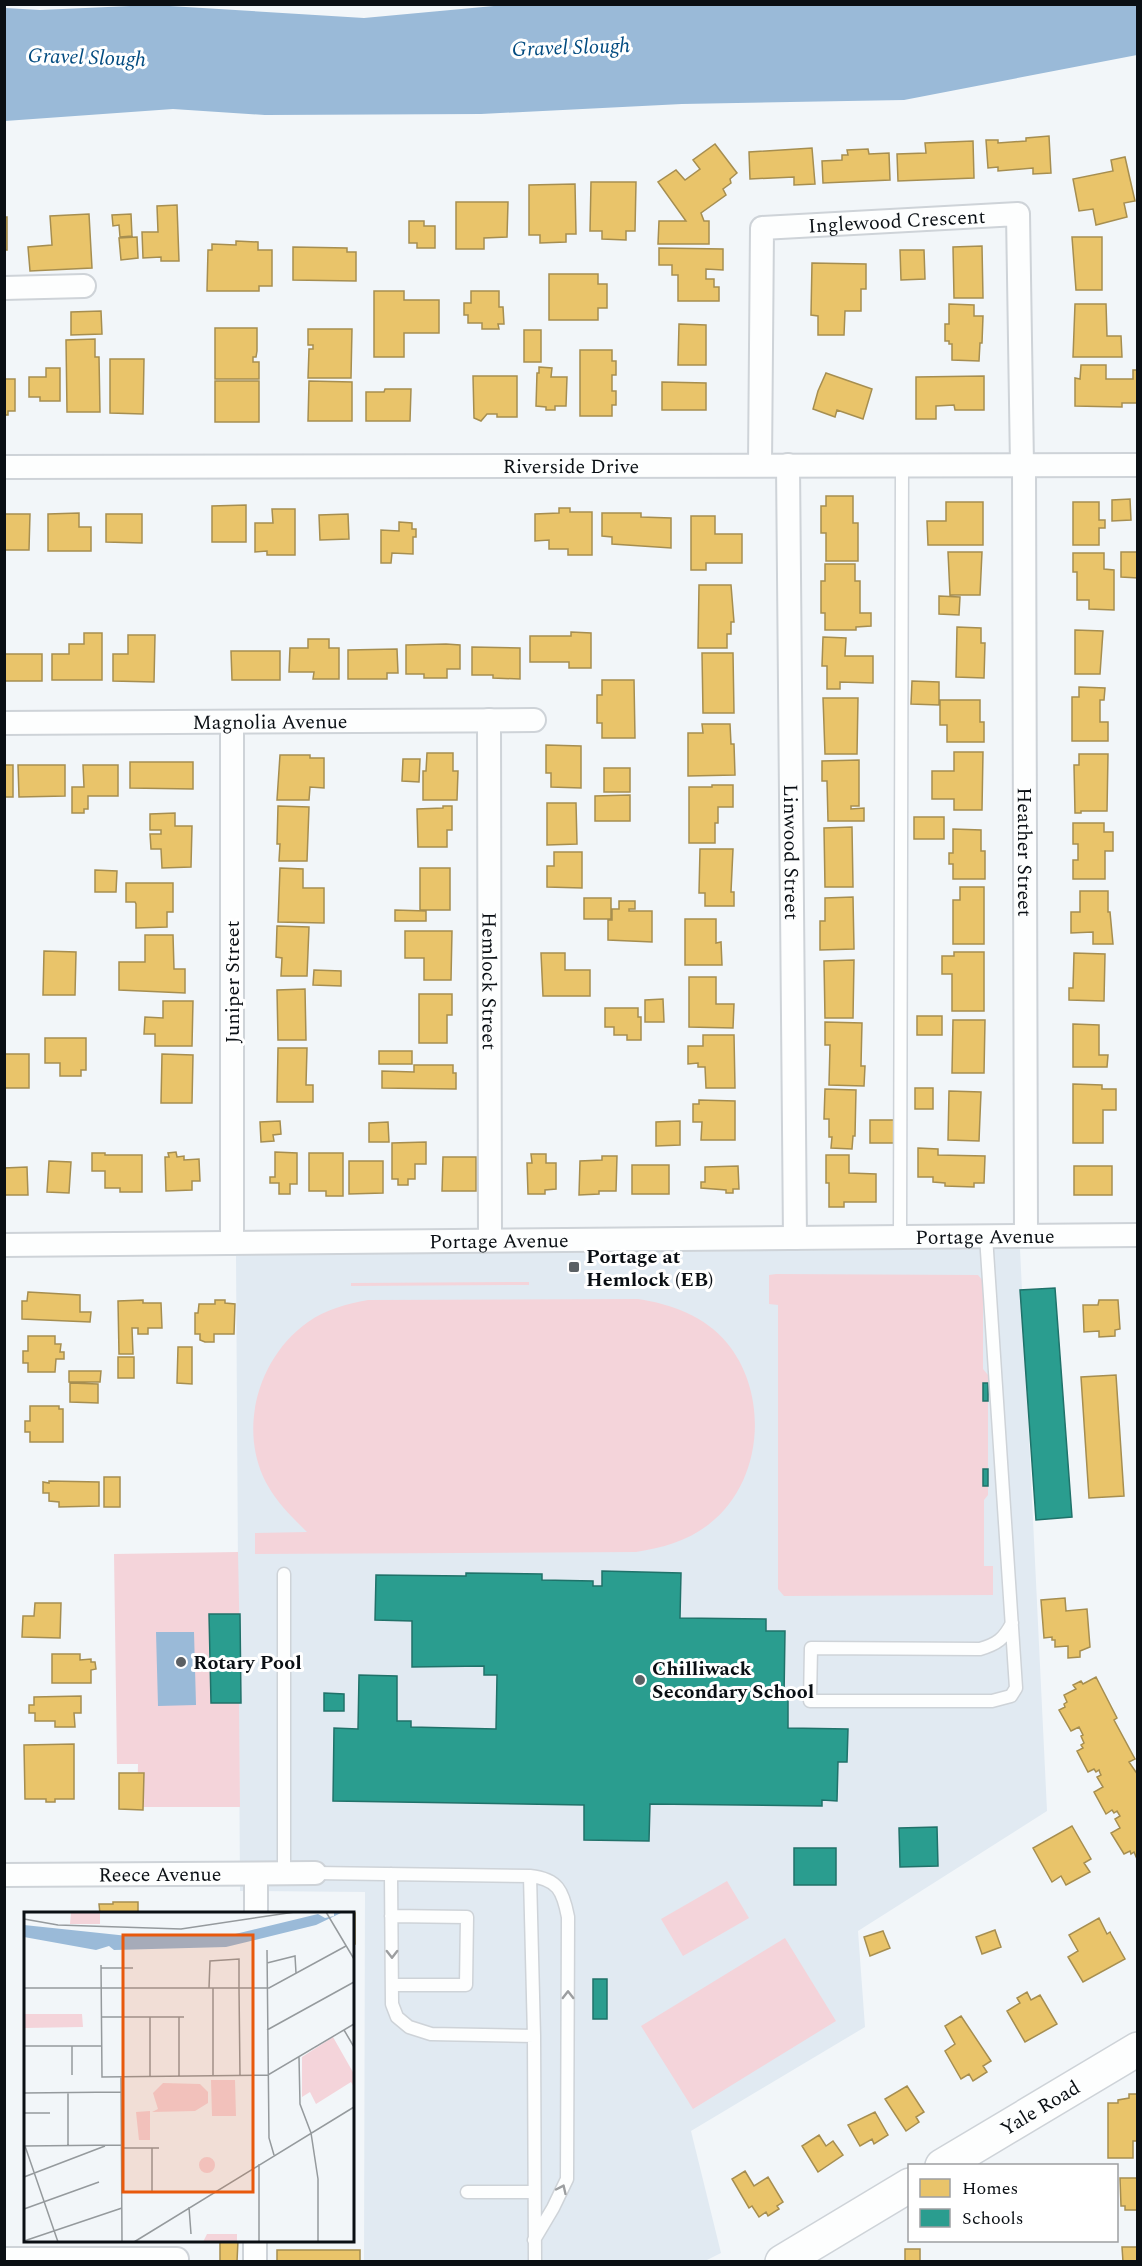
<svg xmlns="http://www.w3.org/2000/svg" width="1142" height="2266" font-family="Spectral,serif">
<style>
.built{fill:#e1eaf2}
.green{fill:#f4d4da}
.water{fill:#9abad8}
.homes{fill:#e9c46a;stroke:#a68e50;stroke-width:1.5}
.schools{fill:#2a9d8f;stroke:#20726a;stroke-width:1.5}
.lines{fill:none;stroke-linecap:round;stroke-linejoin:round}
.service-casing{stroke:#ced3d8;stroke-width:15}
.minor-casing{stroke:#ced3d8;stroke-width:26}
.secondary-casing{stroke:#ced3d8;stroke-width:36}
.service{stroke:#fdfefe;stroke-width:12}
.minor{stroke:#fdfefe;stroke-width:22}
.secondary{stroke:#fdfefe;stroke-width:33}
.oneway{stroke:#9c9ea0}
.poi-dot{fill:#5b6064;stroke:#fff;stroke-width:2}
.labels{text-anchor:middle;stroke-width:6;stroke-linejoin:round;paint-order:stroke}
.street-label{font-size:20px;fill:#0a0f14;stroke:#fff}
.poi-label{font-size:20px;font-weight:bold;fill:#0a0f14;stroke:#fff;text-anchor:start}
.water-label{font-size:21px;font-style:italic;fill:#024b80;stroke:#fff}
.inset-road{fill:none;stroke:#959a9d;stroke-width:1.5}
.view{fill:#e8590c;fill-opacity:0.15;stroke:#e8590c;stroke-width:3}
.inset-edge{fill:none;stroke:#0a0f14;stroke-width:3}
</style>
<rect width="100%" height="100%" fill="#f2f6f9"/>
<path class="built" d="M1020,1249l27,562 -189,120 7,96 -174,104 30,122 -16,8h-341l1,-369 -125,-1 -4,-636z"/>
<path class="green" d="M776,1274l202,1 5,6v88l5,6v120l-4,5v66h9v29l-209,1 -6,-7v-284l-9,-1v-29z
M529,1282v3l-178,1v-3z
M638,1299c33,5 67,17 89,44 43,52 36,141 -19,182 -21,16 -46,23 -72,27l-381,2v-21l52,-1c-14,-14 -28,-27 -39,-46 -31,-54 -11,-128 40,-164 18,-13 39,-18 60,-22z
M238,1552l3,151h-2l1,104h-103l1,-43h-21l-3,-210z
M727,1881l22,37 -66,38 -22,-37z
M785,1938l51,83 -143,88 -52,-83z"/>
<path class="water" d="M153,5l211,13 152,-14 621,1v50l-233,45 -222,4 -201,10 -216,1 -92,-6 -168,12v-113l35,2z
M156,1632h38l2,73 -38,1z"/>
<path class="homes" d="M1049,136l2,37 -18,1v-6l-35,3v-4l-10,1 -2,-28h12v3l28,-2v-3z
M973,141l1,37 -76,3 -1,-27 29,-1 -1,-10z
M715,144l22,29 -7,6 1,4 -8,6 3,6 -25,18 3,8h5v23h-51l1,-23h27l-28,-39 18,-12 9,10 15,-11 -7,-9z
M812,148l3,36 -21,1v-8l-44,2 -1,-27z
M868,149l1,5 20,-1 1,27 -67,3 -1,-22 20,-1v-5h6l-1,-5z
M1125,157l10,44 -11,2 3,14 -31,8 -3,-16 -14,2 -6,-32 40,-8 -2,-11z
M591,182h45l-1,49h-9v9l-24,-1v-8h-12z
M575,184l1,50h-10v8l-26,1v-8h-11v-50z
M456,202h52l-1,35 -23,1v11h-28z
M177,205l2,56h-18v-4l-18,1 -1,-26h16l-1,-26z
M89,214l3,54 -62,3 -2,-24 24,-2 -2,-29z
M131,214l1,22 -12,1 -1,-12 -6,1 -1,-11z
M4,217h3v33h-3z
M409,221h15v5h11v22h-18v-5h-8z
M137,237l1,21 -17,2 -2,-22z
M1072,237h30v53h-26z
M236,241l22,1v8h14v36h-13v5h-52l1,-41h4v-6l24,1z
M982,246l1,52h-29l-1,-51z
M293,247l54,1v4h9v29l-63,-1z
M659,248l64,1v21l-17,-1v10h8v8h5v14h-41v-26h-6v-10h-13z
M900,250h24l1,29 -24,1z
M812,263l54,1v25h-5v22h-16l-1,24h-26v-19l-7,-1z
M549,274h49v10h9v24h-9v12h-49z
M374,291h30v9h35v33h-35v24h-30z
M471,291h28v16h4l1,17h-6l1,5h-17v-6h-14v-8h-4v-12h7z
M949,304l25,1v11h9l-1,27h-2l-1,18 -27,-1v-16h-3v-3h-4v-17h4z
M1075,304h31l1,32h14l1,21h-49z
M101,311l1,23 -31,1v-23z
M679,324l27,1v40h-28z
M215,328h42v23l-1,6h-3v5h6v17h-44z
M308,329h44l-1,49h-43l1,-29h4v-4h-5z
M524,330h17v32h-17z
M95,339v18h4l1,55h-33l-1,-72z
M580,350h32v11h4v14h-4v16h4v14h-4v11h-32z
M110,359h34l-1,55 -33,-1z
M1081,365h25v14h27v-9h5v33h-16v4l-47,-1v-28l5,1z
M539,367l13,1 -1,9h16l-1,29h-11v4h-9v-3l-10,-1 1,-33h2z
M46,368h14v33h-20v-4h-11v-20h17z
M826,373l46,16 -9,30 -26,-9 -2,7 -22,-8 5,-18z
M473,376h44v41h-20v-3h-10l-6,7 -7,-3z
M984,376v34h-29l-1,-5 -18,1v13h-20v-42z
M4,379h11v32h-7v4h-4z
M215,381h44v41h-44z
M309,381l43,1v39h-44z
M662,382l44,1v27h-44z
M385,389h26l-1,32h-44v-29h18z
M826,496h27v27h5v38h-32v-28h-5v-27h5z
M1130,499l1,21 -19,1v-21z
M946,502h37v43h-55l-1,-24h19z
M1073,502h26v18h6v8h-6v17h-26z
M246,505v37h-34v-36z
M559,508h11v4h22v43h-24v-6h-19v-9l-14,1v-27l24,-1z
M272,509h23v46h-28v-4l-12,1v-29h18z
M79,513v14h12v24h-43v-37z
M602,513h39v4l30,1v30l-59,-4v-7l-10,-1z
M4,514h26l-1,36h-25z
M106,514h36v29l-36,-1z
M348,514l1,25 -29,1 -1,-25z
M691,516h24v18h27v29h-36v7h-15z
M399,522l13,1v6h4v8h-3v17l-21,-1 -1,10h-10v-33l18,1z
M948,552h34l-2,43h-30z
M1121,552h17v26l-17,-1z
M1073,553h31v16l10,1v40l-25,-1v-9h-12v-28h-4z
M825,564h30v17h5v32h11v13l-15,1v3h-31v-17h-4v-32h4z
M699,585h32l3,37h-3v12h-4v14h-29z
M939,596l21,1 -1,18 -20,-1z
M957,627l24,1v15h4l-1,35 -28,-1z
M1075,630l28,1 -3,43h-25z
M571,632l20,1v35h-22v-6h-39v-26h41z
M84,633h18v47h-50v-26h17v-10h15z
M128,635h27l-1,47 -41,-1v-27h15z
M823,637l23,1 -1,18h28v27l-33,-1v7h-13v-23h-5z
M308,639h21v9h10v31h-26l1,-7h-25l1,-24h18z
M446,644l14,1v24h-13v9h-23v-4h-18v-29z
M472,647l48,1v31l-27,-1v-3h-21z
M397,649l1,24h-11v6h-39v-29z
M231,651h49v29h-48z
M702,653h31l1,60h-31z
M4,654h38v27h-38z
M602,680h32l1,58h-33v-15h-5v-28h5z
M912,681l27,1v23l-28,-1z
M1079,687l26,1 -1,12h-4v22h8v19h-36v-44h7z
M823,698h35l-1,56h-32z
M940,700h40v22h4v20h-37v-17h-7z
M702,724h28l1,20h3l1,31 -47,1v-43h15z
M546,745l35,1v42l-30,-1v-14h-5z
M954,752h29l-1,58h-28v-11h-22v-28h22z
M427,753h26v18h5l-1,29h-34v-29h3z
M1079,754h29l-1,57h-26v2h-6l-1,-48h5z
M280,755h30v3h14v30l-14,-1 -1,13h-32z
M403,759h17l-1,23 -17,-1z
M859,760v46h-8v3l13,-1v13h-36l-1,-40h-5v-20z
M130,762h63v27l-63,-1z
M4,765h9v32h-9z
M18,765h47v31l-46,1z
M83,765h35v31h-30v13h-4v4h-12v-26h12z
M604,768h26v24h-26z
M712,785h21v22h-15v16h-3v20h-26v-56h23z
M630,795v26h-35v-25z
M547,803h29l1,41 -30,1z
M278,806l31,1 -2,54h-28l1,-17h-3z
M443,806h9v24h-5v17h-29l-1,-38 26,-1z
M175,813v13h17l-1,41 -29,1 -1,-19h-10l-1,-15h11v-4h-11v-16z
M914,817h30v22h-30z
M1073,823h31v9h9v19h-8v28h-32v-19h5v-16h-5z
M852,827l1,60h-28l-1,-59z
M953,829l28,1v21h4v28h-32v-15h-4v-11h4z
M700,849h33l-2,43h3v14h-29v-13h-6z
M554,852h28v36l-35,-1v-21h7z
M280,868l23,1v19h21v35l-46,-1z
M420,868h30v42h-30z
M95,870l22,1 -1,21h-21z
M126,883h47v29h-6v15l-31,1v-24l-1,-2h-9z
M960,887h24v57h-31v-44h7z
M1080,891h28v21h2l3,32h-20v-12l-22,1v-21h9z
M853,897l1,52 -34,1v-29h5v-23z
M584,898h27v21h-27z
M619,901h16v8h-6v2h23v31l-44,-2v-20h4v-11h7z
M395,910l31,1v10h-31z
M685,919h31v24l5,-1 1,23h-37z
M277,926l32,1 -2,49h-26l1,-18 -6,-1z
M405,931h47l-1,49h-27v-22h-19z
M145,935h28l1,34h11v24l-66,-3v-28h26z
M44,951l32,1 -1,43h-32z
M954,952h30v59h-32v-37h-10v-18h12z
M541,953h24v17h25v26h-47z
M1074,953l31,1 -1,47 -35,-1v-12h4z
M854,960l-1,58h-28l-1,-57z
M314,970l27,1v15l-28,-1z
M689,977h27v27h18l-1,24 -44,-1z
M305,989l1,51h-28l-1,-50z
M419,994h33v21h-5v28h-28z
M663,999l1,23h-19v-22z
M163,1001h30l-1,45h-37v-12h-11l1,-17 18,1z
M605,1008h33v9h3v23h-14v-5h-13v-8h-9z
M917,1016h25v19h-25z
M953,1020h32l-1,53h-32z
M825,1022l37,1 -1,43h4l-1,20 -35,-1 1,-40h-5z
M1073,1024l26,1v30h9l-1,12h-34z
M703,1035h31l1,53h-29l-1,-21h-7v-4l-10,1v-18h15z
M45,1038h41v32h-5v6h-21v-13h-15z
M278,1048h29l-1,37h7v17h-36z
M379,1051h33v13h-33z
M4,1054h25v34h-25z
M162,1054l31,1 -1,48h-31z
M414,1065h39v8h3v16l-74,-1v-17l32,1z
M1073,1084l29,1v4h14v21h-13v33h-30z
M915,1088h18v21h-18z
M825,1089l31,1 -1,46h-2l-1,13 -21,-1 1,-11h-3v-18h-5z
M949,1091l32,1 -2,49 -31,-1z
M699,1100l36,1v39h-34l1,-18h-9v-18h6z
M870,1120h24v23h-24z
M280,1121l1,13 -8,1 1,6 -13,1 -1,-20z
M680,1121v24l-24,1v-24z
M388,1122l1,20h-20v-19z
M426,1142v22h-11v15h-7v6h-10v-6h-6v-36z
M918,1148l20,1v6l47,1 -1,27h-10v4l-29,-1v-3l-12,-1v-5h-15z
M176,1152l1,5 7,-1v4l15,-1 1,22h-8v9l-26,1 -1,-34h4l-1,-4z
M275,1152l22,1v31h-7v10h-11v-11h-9v-6h5z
M92,1153h13v2h37v37h-22v-4h-15v-17h-13z
M309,1153h34v43h-17v-5h-17z
M531,1154h15v9h10v26l-11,1v4h-17l-1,-31h5z
M826,1155h23v18l27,1v28h-32v5h-15v-24h-3z
M602,1156h15l-1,35h-17v3l-20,1 1,-34 22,-1z
M443,1157h33v34h-34z
M49,1161l22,1 -2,31 -22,-1z
M349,1161h34v32l-34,1z
M632,1165h37v29h-37z
M738,1166l1,23h-6v4h-7v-3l-25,-2v-6h4v-15z
M1074,1166h38v29h-38z
M27,1167l1,28h-24v-27z
M28,1292l52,3v17h11l-1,10 -68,-3v-18h5z
M143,1300v3h18l1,25h-14v6h-10v-6h-6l1,26h-14l-1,-53z
M215,1300h10v3l10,1 -1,30h-20v8h-9l-5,-2v-6h-5v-21h3l1,-9h16z
M1099,1300h19l2,29 -5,1v6l-16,1v-6l-15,1 -1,-27h15z
M28,1336h27v8h6l-1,8h4v7h-8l-1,13h-27v-9h-5v-12h5z
M178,1347h14v37l-15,-1z
M118,1357h16v21h-16z
M69,1371h32l-1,11h-31z
M1116,1375l8,121 -35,2 -8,-121z
M70,1383l28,1v19l-28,-1z
M30,1406h29v3h4v33h-33v-10h-5v-11h5z
M104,1477h16v30h-16z
M49,1481l50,1v24l-40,1v-5l-10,-1v-8h-6v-11l6,1z
M1065,1598l1,13 21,-2 3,38 -10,4v6l-12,1v-12l-13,1v-7h-3v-3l-8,1 -3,-38z
M35,1603h26l-1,35 -38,-1 1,-21h11z
M52,1654h28v6l11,-1v3h4l1,7 -5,1v13h-39z
M1096,1677l21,41 -3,2 21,39 -6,3 9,13 -1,84 -3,-7 -3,2 -1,-3 -6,3 -13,-21 9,-5 -5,-9 5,-3 -3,-5 -3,2 -2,-3 -6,4 -12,-22 9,-5 -6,-10 4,-2 -1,-2 -1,-3 -3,2 -2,-3 -6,3 -11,-21 6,-3 -2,-3 3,-2 -3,-7 2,-1 -4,-8 -8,4 -12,-21 6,-3 -1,-3 3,-2 -3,-7 12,-6 -3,-4 8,-4 2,3z
M81,1696v17h-7l1,14h-20v-6h-20v-8h-6v-8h5v-8z
M74,1744v55h-19v3h-9v-3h-21l-1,-54z
M119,1773h25l-1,37 -24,-1z
M1072,1826l19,33 -7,4 6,9 -24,13 -5,-9 -9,6 -19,-34z
M113,1902h25v12h-38l-1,-10h14z
M303,1913h52v31h-3v-30z
M1099,1918l8,16 3,-2 1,2 14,25 -42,23 -15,-25 10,-6 -9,-16z
M995,1930l6,17 -19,7 -6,-17z
M883,1931l7,17 -20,8 -6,-19z
M1027,1992l4,8 9,-5 17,29 -32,18 -18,-31 13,-8 -3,-5z
M961,2016l30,45 -8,5 4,6 -14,9 -4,-7 -8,5 -16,-28 10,-7 -10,-18z
M907,2086l17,26 -8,5 3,5 -13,9 -21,-32z
M1129,2094h9v47h-5v17h-25v-55h10v-3l11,-2z
M875,2112l13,23 -14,9 -2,-5 -12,7 -12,-21z
M819,2135l7,11 7,-5 10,14 -25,17 -16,-26z
M745,2171l9,15 14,-9 15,25 -6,4 2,3 -11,7 -2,-4 -7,5 -7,-11 -3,2 -17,-29z
M1120,2178h18l-1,32h-12v-4h-4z
M220,2240h18l-1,22h-17z
M1122,2247h16v15h-15z
M905,2249h15v13h-15z
M277,2250h83v12h-83z"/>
<path class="schools" d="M1055,1288l17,229 -36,3 -16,-230z
M983,1383h5v18h-5z
M983,1469h5v17h-5z
M602,1571l79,2 -1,45 86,1v12h19l-1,67 4,1v29l60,1 -1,33h-9l-1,39 -15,-1v6l-172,-2 -1,37 -65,-1v-35l-251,-4 1,-73 24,1 1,-54 38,1v45h14v6l85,2 1,-54h-13v-9l-72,1v-46l-37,-1 1,-45 90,1v-3l76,1v6l51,1v5h9z
M209,1614h31l1,89h-30z
M324,1693l20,1v17h-20z
M937,1827l1,39 -38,1 -1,-39z
M794,1848h42v37h-42z
M593,1979h14v40h-14z"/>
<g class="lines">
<g class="service-casing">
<path id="service" d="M986,1236l30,452 -5,8 -19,5h-182l1,-53 169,1c17,-5 24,-10 32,-26
M900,1237l2,-772
M284,1574v300
M315,1873l215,3c28,3 33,15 38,41l-1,262 -14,29 -19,32
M391,1874l1,130 5,13 12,10 22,7 103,2
M530,1876l4,160 1,226
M391,1916l76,1 -1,68h-74
M467,2192h67"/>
</g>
<g class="minor-casing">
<g id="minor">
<path d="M4,288l80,-2"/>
<path id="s1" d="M760,465l2,-237 256,-14 4,251"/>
<path id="s2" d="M788,465l7,773"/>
<path id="s3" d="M1024,466l2,770"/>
<path id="s4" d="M4,467l1134,-2"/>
<path id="s5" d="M489,720l1,520"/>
<path d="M232,722v521"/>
<path id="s6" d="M4,723l530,-3"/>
<path id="s7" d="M4,1245l1134,-10"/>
<path d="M256,1874v40"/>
<path id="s8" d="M4,1875l311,-2"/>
<path d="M4,2259h173"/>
<path d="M255,2262v-22"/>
</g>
</g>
<g class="secondary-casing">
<g id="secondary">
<path id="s9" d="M942,2166l196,-117"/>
<path d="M782,2262l128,-77"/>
</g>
</g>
<use href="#service" class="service"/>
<use href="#minor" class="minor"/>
<use href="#secondary" class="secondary"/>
</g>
<defs><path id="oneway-chevron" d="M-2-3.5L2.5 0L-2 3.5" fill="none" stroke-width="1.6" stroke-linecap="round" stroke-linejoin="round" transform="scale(1.5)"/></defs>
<g class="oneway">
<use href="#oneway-chevron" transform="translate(392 1954) rotate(90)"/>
<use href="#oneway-chevron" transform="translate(568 1995) rotate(-90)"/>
<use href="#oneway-chevron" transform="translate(562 2189) rotate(-65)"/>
</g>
<g class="poi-dot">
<rect x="568" y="1261" width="12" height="12" rx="3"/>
<circle cx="181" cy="1662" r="6"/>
<circle cx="640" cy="1680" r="6"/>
</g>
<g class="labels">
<g class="street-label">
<text dy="7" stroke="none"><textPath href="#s1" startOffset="372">Inglewood Crescent</textPath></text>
<text dy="7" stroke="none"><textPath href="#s4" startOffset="567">Riverside Drive</textPath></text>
<text dy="7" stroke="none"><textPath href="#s6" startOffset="266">Magnolia Avenue</textPath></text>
<text dy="7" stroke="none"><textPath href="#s3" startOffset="386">Heather Street</textPath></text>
<text dy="7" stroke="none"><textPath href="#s2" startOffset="387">Linwood Street</textPath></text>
<text dy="7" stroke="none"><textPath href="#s5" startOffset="261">Hemlock Street</textPath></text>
<text transform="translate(232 982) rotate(-90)" y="7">Juniper Street</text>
<text dy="7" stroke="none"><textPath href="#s7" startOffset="981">Portage Avenue</textPath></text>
<text dy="7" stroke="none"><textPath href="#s7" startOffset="495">Portage Avenue</textPath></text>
<text dy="7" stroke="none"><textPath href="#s8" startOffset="156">Reece Avenue</textPath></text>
<text dy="7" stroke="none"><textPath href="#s9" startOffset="114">Yale Road</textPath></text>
</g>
<g class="poi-label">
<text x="586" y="1263">Portage at<tspan x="586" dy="23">Hemlock (EB)</tspan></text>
<text x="193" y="1669">Rotary Pool</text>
<text x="652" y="1675">Chilliwack<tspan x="652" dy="23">Secondary School</tspan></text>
</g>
<g class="water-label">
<text transform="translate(571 47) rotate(-2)" y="7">Gravel Slough</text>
<text transform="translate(87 57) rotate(2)" y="7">Gravel Slough</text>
</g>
</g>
<g transform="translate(24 1912)">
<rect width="330" height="330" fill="#f2f6f9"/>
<path d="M47,0h29v12h-30zM0,102h58l1,13 -59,1zM309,125l21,37v13l-3,-5 -35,22 -6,-12 -8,5v-40zM187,168h24l1,36h-24zM139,171l37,1 8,8v11l-13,8 -43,1 6,-3 -5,-16zM126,199v29h-11l-3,-28zM175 253a8 8 0 1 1 16 0a8 8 0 1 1-16 0ZM183,322h30v8h-34z" fill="#f4d4da"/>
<path d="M310,0h9l-27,13 -90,22 -112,3 -5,-4 -13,4 -72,-13v-12l104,11 103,-1 87,-21 7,4 9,-2z" fill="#9abad8"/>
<path class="inset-road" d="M302,0l28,47M0,7l34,6 123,4 114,-17M243,38l2,188 5,17M243,51l28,-7 1,17M77,53l1,112 166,-2 86,-51M77,56h32M0,76h245l77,-42M185,76l1,-27 29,-2v29M189,76v88M215,76l1,87M78,105h82M126,105v59M155,105v59M243,118l87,-48M320,118l10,17M0,134h78M275,145l1,47 11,29 7,46v63M48,163v-29M97,164l1,166M0,181l97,-1M44,181v53M0,201h26M0,234l97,-1M1,234l33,96M98,236h37M235,252v78M0,265l81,-31M98,280h21M128,281v-45M165,295l2,27M0,297l75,-27M0,329l98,-33M110,330l220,-135"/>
<path class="view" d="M99,23h130v257h-130z"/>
<rect width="330" height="330" class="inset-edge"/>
</g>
<rect width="1142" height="2266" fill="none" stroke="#0a0f14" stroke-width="12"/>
<rect x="908" y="2164" width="210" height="78" fill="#ffffff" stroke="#9d9fa1" stroke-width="1.5"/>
<rect x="920" y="2179" width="30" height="18" fill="#e9c46a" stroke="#9d9fa1" stroke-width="1.5"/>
<text x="962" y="2194" font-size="18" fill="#0a0f14">Homes</text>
<rect x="920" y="2209" width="30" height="18" fill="#2a9d8f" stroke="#9d9fa1" stroke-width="1.5"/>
<text x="962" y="2224" font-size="18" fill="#0a0f14">Schools</text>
</svg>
